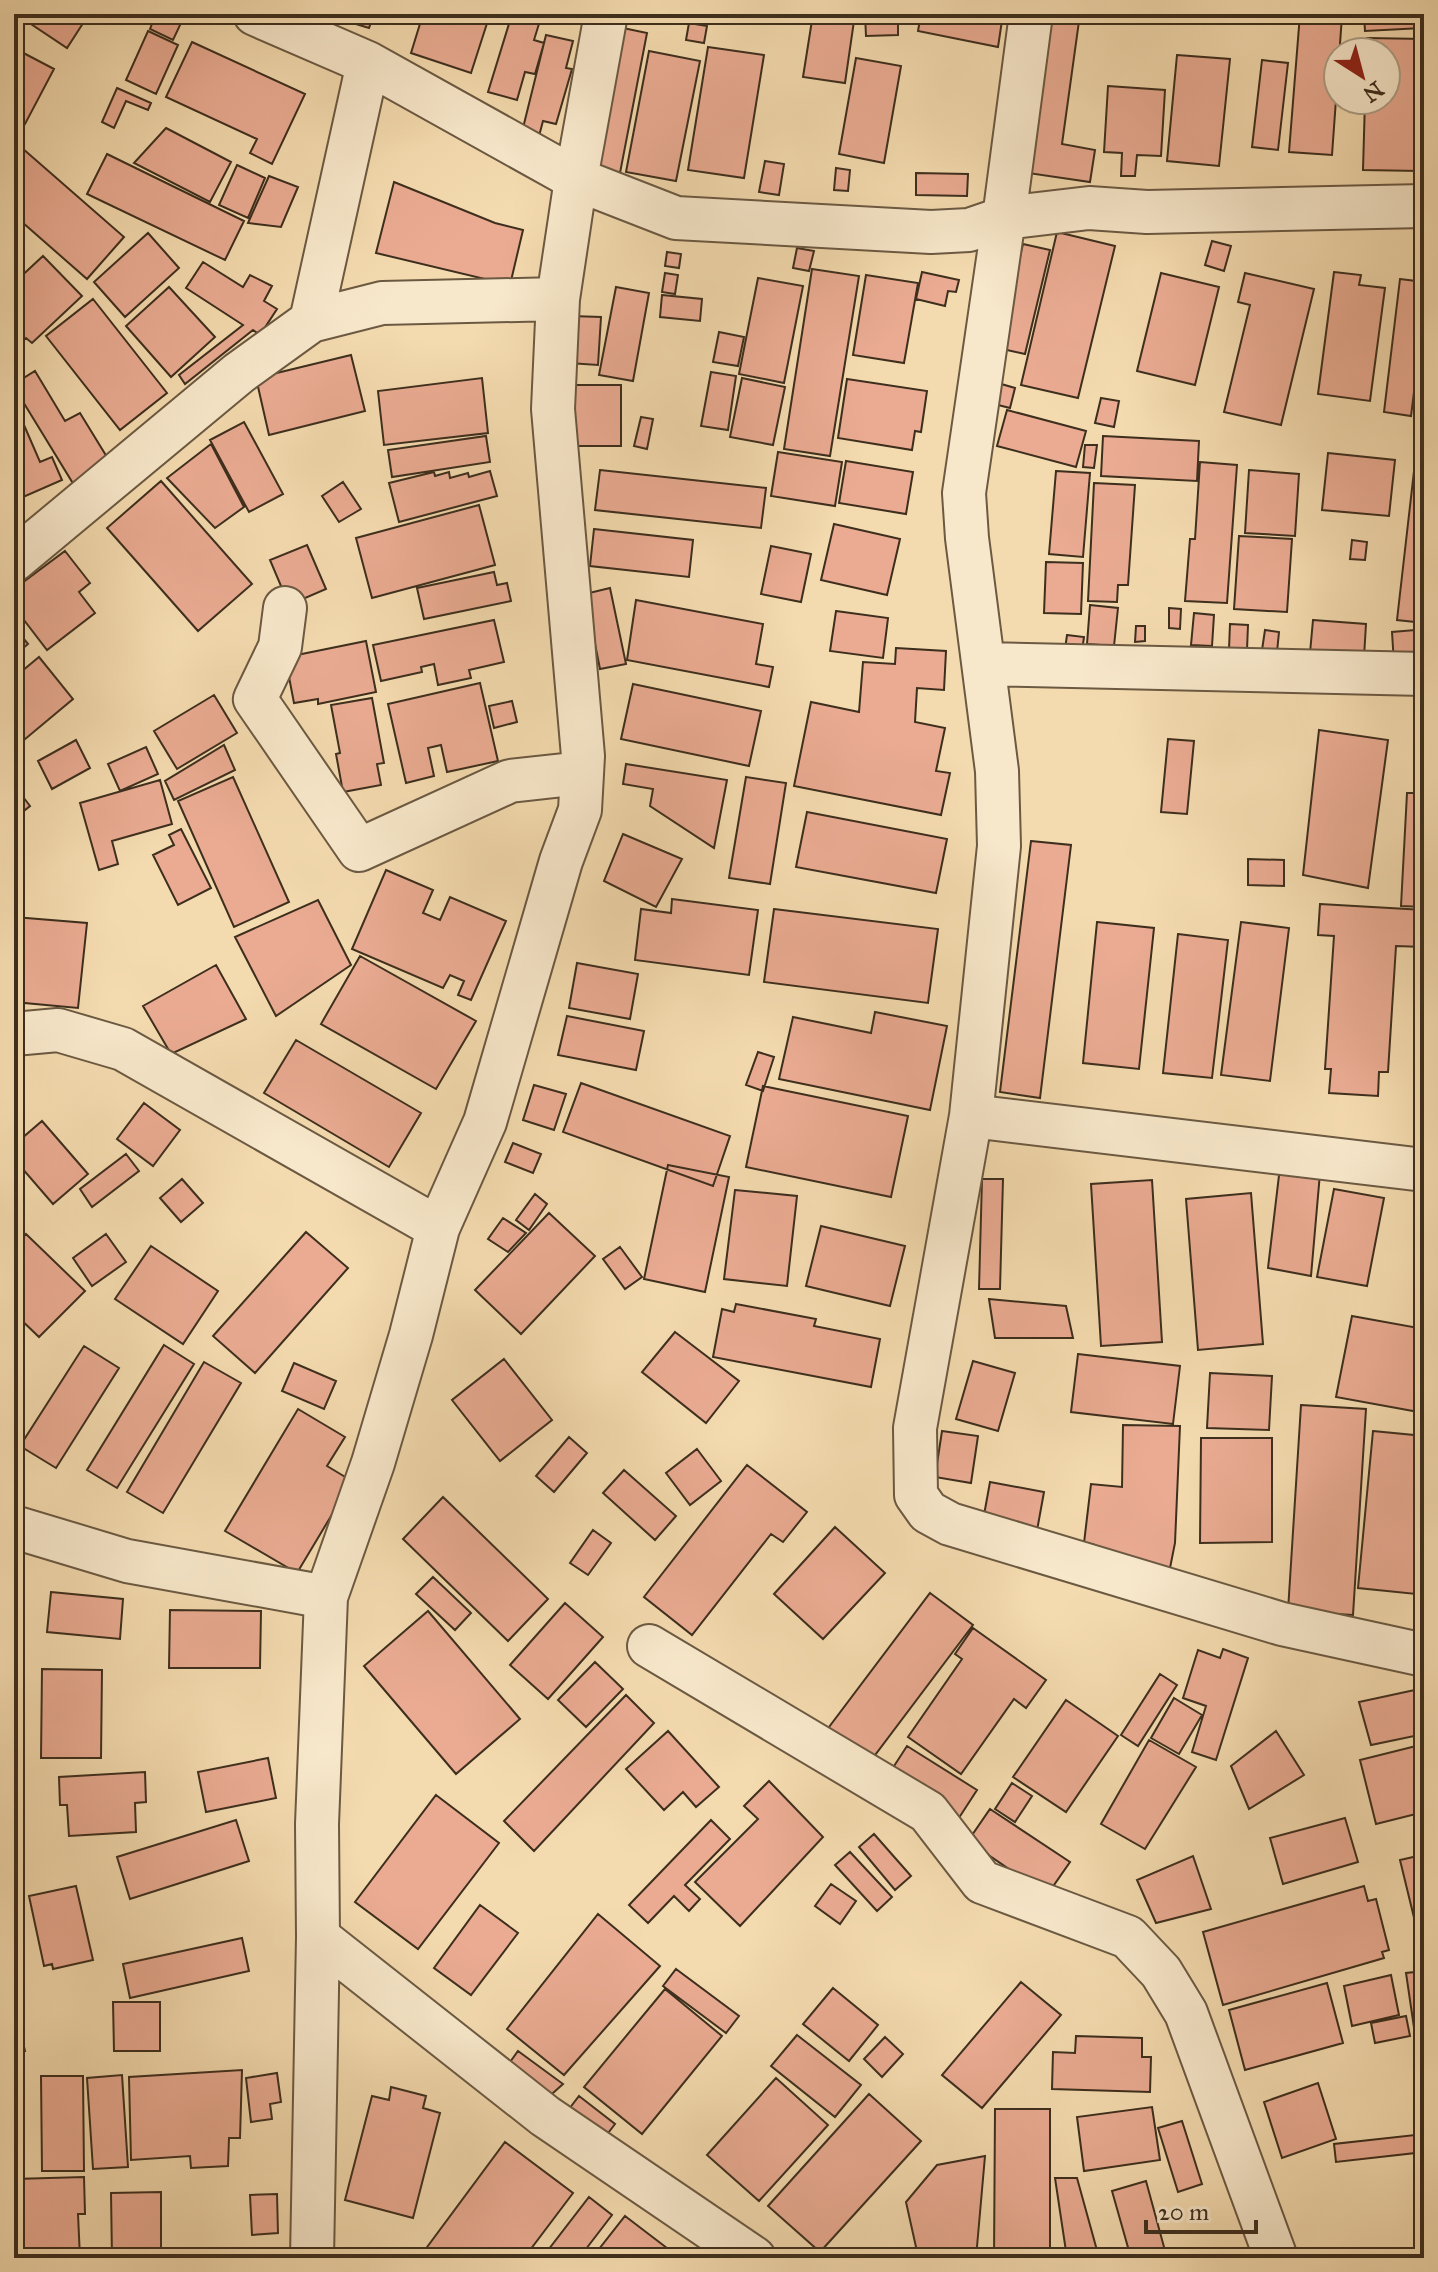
<svg xmlns="http://www.w3.org/2000/svg" width="1438" height="2272" font-family="'IM FELL Great Primer',serif">
<style>
.building{fill:#eaab92;stroke:#3d2e1d;stroke-width:2}
.lines{fill:none;stroke-linecap:round;stroke-linejoin:round}
.street-casing{stroke:#6b5942;stroke-width:46}
.street{stroke:#f8e8cb;stroke-width:42}
</style>
<rect width="100%" height="100%" fill="#f4dbaf"/>
<filter id="stains"><feTurbulence type="fractalNoise" baseFrequency=".0025" numOctaves="4"/><feColorMatrix values="0 0 0 0 .2 0 0 0 0 .09 0 0 0 0 .02 0 0 0 .5 -.17"/></filter>
<radialGradient id="worn" r=".72"><stop offset=".6" stop-color="#630" stop-opacity="0"/><stop offset="1" stop-color="#630" stop-opacity=".3"/></radialGradient>
<path class="building" d="M16,14h73l-22,34z
M156,14h7l18,9 -8,17 -23,-11z
M323,14h51l-5,14z
M423,14h67l-19,59 -60,-20z
M512,14h30l-8,26 10,3 -9,31 -10,-2 -8,28 -29,-8z
M813,14h42l-10,69 -42,-6z
M865,14h33v21l-32,1z
M921,14h82l-5,33 -80,-16z
M1051,14h29l-18,130 33,6 -5,32 -62,-9z
M1300,14l42,2 -10,139 -43,-3z
M1364,14h57l1,14 -57,3z
M689,23l18,3 -3,17 -18,-3z
M623,28l24,5 -27,140 -24,-5z
M148,31l30,14 -22,49 -30,-14z
M546,35l27,6 -7,27 6,1 -16,55 -13,-3 -4,15 -17,-4z
M1367,38l57,1 -4,132 -57,-1 2,-70h21v-48h-20z
M192,42l113,52 -33,70 -22,-11 7,-14 -91,-42z
M708,47l56,8 -20,123 -56,-8z
M14,48l40,21 -29,55 -11,-6z
M649,51l51,10 -24,120 -50,-9z
M1177,55l53,4 -11,107 -52,-5z
M856,58l45,8 -17,97 -45,-9z
M1262,60l26,3 -10,87 -26,-3z
M1108,86l57,4 -4,66 -24,-1 -2,21h-14l1,-23 -18,-1z
M117,88l34,15 -3,7 -22,-9 -12,27 -12,-6z
M166,128l65,34 -21,40 -76,-39z
M14,141l110,96 -37,42 -73,-64z
M107,154l137,67 -19,39 -138,-66z
M765,161l19,3 -5,31 -20,-3z
M237,165l28,13 -17,40 -29,-13z
M836,168l14,2 -2,21 -14,-1z
M916,173l52,1 -1,22 -51,-1z
M269,176l29,11 -17,40 -33,-4z
M394,182l101,41 28,7 -13,55 -134,-32z
M1057,232l58,14 -37,152 -57,-13z
M148,233l31,35 -54,49 -31,-35z
M1212,241l19,5 -7,25 -19,-6z
M1023,244l27,6 -25,104 -27,-6z
M797,248l17,3 -5,20 -16,-3z
M667,252l14,2 -2,14 -14,-2z
M43,256l39,40 -50,47 -6,-5 -12,12v-67z
M203,262l40,25 7,-12 22,11 -8,15 13,8 -17,26 -7,-5 -68,54 -6,-9 64,-50 -57,-37z
M812,269l47,7 -29,180 -46,-7z
M922,272l37,8 -3,12 -8,-1 -3,15 -29,-7z
M1334,272l27,3 -2,10 26,3 -15,113 -52,-7z
M665,273l13,2 -3,19 -13,-2z
M1161,273l58,14 -24,98 -58,-14z
M1245,273l69,16 -33,136 -57,-13 26,-107 -12,-3z
M866,275l52,8 -14,80 -51,-8z
M758,278l45,8 -19,97 -45,-9z
M1400,279l24,3v30l-13,104 -27,-4z
M169,287l46,50 -44,40 -45,-51z
M616,287l33,6 -16,88 -34,-6z
M662,295l40,4 -2,22 -40,-4z
M93,299l74,94 -47,37 -74,-94z
M571,316l30,1 -3,48 -29,-2z
M719,332l25,5 -6,29 -25,-4z
M351,355l14,56 -96,24 -13,-57z
M35,371l30,50 15,-8 30,49 -36,23 -60,-98v-3z
M711,372l25,4 -8,54 -27,-4z
M482,378l6,55 -104,12 -6,-54z
M742,378l43,9 -12,58 -43,-8z
M847,379l80,12 -6,41 -6,-1 -3,19 -74,-12z
M991,381l24,7 -5,20 -24,-6z
M574,385h47v61h-48z
M1101,398l18,3 -5,26 -19,-4z
M14,402l26,60 12,-5 10,23 -48,21z
M1007,410l79,21 -10,36 -79,-21z
M641,417l12,2 -6,30 -13,-3z
M244,422l39,72 -34,18 -39,-72z
M486,436l4,26 -98,15 -4,-27z
M1103,436l96,5 -2,40 -96,-5z
M211,444l33,63 -29,21 -48,-50z
M1085,445h12l-3,23 -11,-1z
M778,452l64,10 -7,44 -64,-10z
M1328,453l67,7 -6,56 -67,-6z
M846,461l67,11 -7,42 -67,-11z
M1200,462l37,3 -10,138 -42,-2 5,-62h5z
M600,470l166,18 -5,40 -166,-18z
M1249,470l50,4 -4,62 -50,-3z
M490,471l7,25 -98,26 -10,-39 45,-11 1,4 14,-4 1,6 18,-5 1,4z
M1056,471l34,2 -7,84 -34,-3z
M1414,471l10,1v151l-27,-3z
M161,481l91,103 -54,47 -91,-103z
M343,482l18,27 -22,13 -17,-26z
M1094,483l41,2 -7,100h-10l-1,17 -29,-1z
M479,505l16,60 -123,33 -16,-60z
M834,524l66,15 -13,56 -66,-15z
M594,529l99,11 -4,37 -99,-11z
M1239,536l53,3 -5,73 -53,-3z
M1352,540l15,2 -2,18 -15,-1z
M307,545l19,44 -37,16 -19,-45z
M771,546l40,8 -10,48 -40,-8z
M65,551l25,32 -11,9 16,21 -48,37 -33,-43v-18z
M1046,562l37,1 -2,51 -37,-1z
M494,572l3,13 10,-2 4,18 -87,18 -7,-31z
M610,588l16,76 -26,5 -15,-75z
M636,600l127,24 -7,40 17,3 -4,20 -142,-27z
M1090,605l28,3 -4,38 -27,-2z
M1169,608l12,1 -1,20 -11,-1z
M836,611l52,7 -5,40 -53,-7z
M1194,613l20,2 -2,31 -21,-1z
M494,620l10,42 -35,8 2,8 -33,7 -4,-21 -13,3 1,5 -41,9 -8,-36z
M1313,620l53,4 -2,33 -54,-4z
M1230,624l18,1 -1,25 -18,-1z
M1136,626h9v15l-10,1z
M14,627l14,17 -14,12z
M1265,630l14,2 -2,20 -15,-2z
M1415,630l3,31 -24,3 -2,-32z
M1067,635l17,2 -3,21 -17,-2z
M366,641l10,51 -58,12v-5l-24,4 -5,-26 -8,2 -4,-20z
M896,648l50,3 -2,39 -27,-2 -2,34 30,6 -9,43 14,2 -9,42 -147,-29 17,-84 48,10 4,-50 32,2z
M39,657l34,42 -55,46 -4,-4v-68l2,3z
M480,683l18,78 -51,11 -6,-27 -13,3 6,28 -28,7 -18,-79z
M633,684l128,27 -12,55 -128,-27z
M214,695l23,38 -60,36 -23,-38z
M372,698l12,65 -7,1 4,21 -38,7 -7,-38 4,-1 -9,-48z
M512,701l5,21 -23,6 -5,-22z
M1319,730l69,10 -20,148 -65,-13z
M1168,739l26,2 -7,73 -26,-2z
M76,740l14,28 -38,21 -14,-28z
M224,745l11,25 -61,30 -9,-19z
M146,747l12,27 -38,17 -12,-27z
M626,764l101,16 -13,68 -64,-42 3,-17 -30,-5z
M233,777l56,125 -55,25 -56,-126z
M746,777l40,6 -16,101 -41,-6z
M160,780l12,44 -60,17 6,23 -19,6 -19,-67z
M14,785l16,21 -16,13z
M1407,793h17v114l-23,-1z
M807,812l140,27 -11,54 -140,-26z
M181,829l30,59 -33,17 -25,-50 21,-10 -5,-10z
M623,834l59,25 -26,48 -52,-26z
M1031,841l40,4 -31,253 -40,-6z
M1248,859l36,1v26l-36,-1z
M386,870l47,20 -10,23 17,7 10,-23 56,24 -35,79 -13,-5 6,-14 -14,-6 -7,13 -91,-39z
M672,899l86,11 -9,65 -114,-15 6,-51 30,4z
M318,900l33,65 -75,51 -41,-79z
M1320,904l104,6v37l-28,-1 -8,126h-9l-1,24 -49,-3 2,-24h-6l9,-133 -16,-1z
M774,909l164,20 -10,74 -164,-21z
M14,917l73,6 -9,85 -64,-6z
M1097,922l57,6 -15,141 -56,-6z
M1241,922l48,6 -19,153 -49,-6z
M1178,934l50,6 -16,138 -49,-5z
M360,956l116,65 -40,68 -115,-65z
M577,963l61,11 -8,45 -61,-11z
M216,965l30,54 -75,35 -28,-48z
M875,1012l72,14 -17,84 -151,-31 14,-62 78,16z
M567,1016l77,15 -8,39 -78,-15z
M296,1040l125,73 -32,54 -125,-74z
M758,1052l16,5 -11,34 -17,-6z
M581,1083l149,53 -17,50 -150,-54z
M534,1085l32,9 -12,36 -31,-10z
M763,1086l145,30 -17,81 -145,-30z
M144,1103l36,27 -27,36 -36,-27z
M42,1121l46,53 -35,30 -39,-45v-14z
M513,1143l28,11 -8,19 -28,-11z
M126,1154l13,17 -47,36 -12,-18z
M668,1165l61,12 -24,115 -61,-13z
M1280,1167l40,6 -9,103 -43,-8z
M182,1179l21,24 -22,19 -21,-24z
M982,1179h21l-3,110h-21z
M1152,1180l10,162 -61,4 -10,-162z
M1334,1189l50,9 -17,88 -50,-9z
M735,1190l62,6 -10,90 -63,-7z
M1251,1193l12,151 -65,6 -12,-151z
M535,1194l12,10 -18,26 -13,-10z
M549,1213l46,43 -74,78 -46,-44z
M503,1218l23,15 -18,19 -20,-13z
M821,1226l84,20 -15,60 -84,-20z
M306,1232l42,36 -93,105 -42,-37z
M26,1234l59,57 -46,46 -25,-24v-66z
M106,1234l20,28 -34,24 -19,-28z
M151,1246l67,45 -35,53 -68,-45z
M620,1247l22,30 -17,12 -22,-30z
M989,1299l77,7 7,32h-78z
M736,1304l80,15 -2,7 66,13 -9,48 -158,-30 9,-48 12,3z
M1352,1316l72,13v84l-88,-16z
M675,1332l64,49 -33,42 -64,-51z
M164,1345l30,19 -77,124 -30,-18z
M84,1346l35,22 -63,100 -36,-22z
M1078,1354l102,12 -7,58 -102,-12z
M504,1359l48,61 -52,41 -48,-61z
M973,1361l42,12 -17,58 -42,-12z
M204,1362l37,21 -78,130 -36,-21z
M294,1363l42,18 -12,28 -42,-18z
M1210,1373l62,3 -3,54 -62,-2z
M1301,1405l65,4 -13,206 -65,-4z
M298,1409l47,28 -18,29 25,15 -55,92 -72,-42z
M1123,1425l57,1 -5,117 -7,35 -79,-15 4,-19 -9,-1 7,-59 31,3z
M942,1431l36,5 -7,47 -36,-6z
M1373,1431l51,5v75l-8,83 -58,-6z
M569,1437l18,16 -33,39 -18,-16z
M1201,1438h71v104l-72,1z
M697,1449l24,32 -31,24 -24,-32z
M747,1465l60,47 -24,30 -12,-8 -79,101 -48,-38z
M624,1470l52,46 -21,24 -52,-47z
M990,1482l54,10 -8,44 -54,-10z
M443,1497l105,102 -40,42 -105,-102z
M835,1527l50,46 -62,66 -49,-45z
M593,1530l18,13 -23,32 -18,-12z
M433,1577l38,36 -16,17 -39,-36z
M51,1592l72,7 -3,40 -73,-7z
M930,1593l43,32 -110,146 -43,-32z
M565,1603l38,34 -55,62 -38,-34z
M170,1610l91,1 -1,57h-91z
M428,1611l92,108 -64,55 -92,-108z
M973,1628l73,52 -20,28 -12,-9 -53,75 -53,-37 54,-78 -7,-5z
M1223,1649l25,9 -32,102 -24,-8 14,-46 -23,-8 15,-48 22,8z
M595,1662l28,27 -37,38 -28,-27z
M42,1669l60,1 -1,88h-60z
M1160,1674l17,11 -39,61 -17,-11z
M1424,1688v46l-53,11 -12,-43z
M626,1695l28,28 -120,128 -30,-30z
M1174,1698l28,17 -23,39 -28,-16z
M1066,1700l52,36 -52,76 -53,-35z
M668,1731l51,56 -23,20 -13,-15 -19,18 -38,-41z
M1276,1731l28,44 -55,34 -18,-43z
M1149,1740l47,27 -51,82 -44,-25z
M1424,1744v68l-48,12 -16,-64z
M907,1746l70,44 -22,34 -70,-44z
M268,1758l8,40 -70,14 -8,-40z
M145,1772l1,30 -11,1 1,29 -67,4 -2,-31h-7l-1,-28z
M769,1781l54,56 -83,89 -45,-44 63,-63 -14,-13z
M1012,1783l20,13 -17,26 -20,-13z
M436,1795l63,48 -81,106 -63,-47z
M990,1809l80,53 -23,33 -79,-54z
M1345,1818l13,44 -75,22 -13,-46z
M236,1820l13,41 -119,38 -13,-42z
M711,1820l19,19 -45,46 15,14 -11,12 -15,-15 -26,27 -19,-18z
M874,1834l37,42 -16,14 -36,-43z
M850,1852l42,45 -15,14 -42,-46z
M1422,1855l2,9v64l-7,2 -17,-70z
M1193,1856l18,53 -55,14 -19,-43z
M831,1884l25,17 -16,23 -25,-18z
M76,1886l17,74 -40,9 -1,-5 -8,2 -15,-70z
M1364,1886l4,15 8,-2 13,51 -7,2 2,6 -161,47 -20,-73z
M480,1905l38,28 -47,62 -37,-27z
M598,1914l62,52 -96,109 -57,-46z
M242,1938l7,33 -119,27 -7,-34z
M676,1969l63,47 -13,17 -63,-47z
M1424,1971v76l-7,1 -11,-75z
M1391,1975l8,40 -47,11 -8,-40z
M1021,1982l40,33 -79,93 -40,-33z
M1327,1983l16,60 -98,27 -16,-60z
M833,1988l45,37 -29,36 -46,-37z
M665,1989l57,47 -80,98 -58,-47z
M14,1995l7,36 -7,1z
M113,2002h47v49h-46z
M1406,2016l4,20 -35,7 -4,-20z
M21,2034l4,17 -11,3v-18z
M797,2035l64,50 -26,32 -64,-51z
M1076,2036l66,2v19h9l-1,35 -98,-3 1,-37 22,1z
M885,2037l18,17 -21,23 -18,-18z
M518,2051l45,33 -20,18 -38,-33z
M242,2070l-2,68h-11l-1,28 -37,2 -1,-12 -59,4 -2,-83z
M277,2073l4,29 -11,2 2,15 -21,3 -5,-44z
M122,2075l6,92 -35,2 -6,-91z
M41,2076h42l1,95h-42z
M776,2078l52,47 -69,76 -52,-46z
M1318,2083l18,56 -54,19 -18,-56z
M391,2087l35,9 -3,12 17,5 -27,105 -68,-18 27,-104 17,4z
M869,2094l52,47 -101,111 -52,-46z
M579,2096l36,28 -13,17 -36,-28z
M1152,2107l8,53 -76,11 -7,-54z
M995,2109h55v149h-56z
M1182,2121l20,63 -24,8 -20,-64z
M1424,2134v18l-88,10 -2,-18z
M505,2142l68,51 -49,65h-105z
M985,2156l-9,102 -58,-2 -12,-54 31,-37z
M84,2177l1,37h-7l2,44h-66v-79z
M1055,2178h22l21,76 -8,4h-23z
M1146,2181l21,77h-36l-19,-67z
M161,2192v66h-49l-1,-65z
M277,2194l1,39 -26,2 -2,-40z
M589,2197l23,18 -33,43h-37z
M625,2216l55,42h-88z"/>
<g class="lines">
<g class="street-casing">
<path id="street" d="M255,14l113,49 208,116 100,39 255,14 38,-2 35,-12 85,-10 58,4 277,-6
M1031,14l-27,204 -40,275 3,45 30,233 2,75 -28,270 -56,312 1,67 12,17 22,12 332,100 142,31
M311,321l57,-258
M14,560l225,-187 72,-52 71,-18 176,-4
M285,608l-5,39 -25,52 104,151 151,-69 72,-8
M984,664l440,10
M14,1034l44,-4 65,19 315,179
M971,1116l453,54
M14,1527l113,34 199,36
M649,1646l279,166 54,70 146,55 33,35 25,41 90,245
M318,1937l227,179 209,142
M312,2258l6,-321 -1,-113 9,-227 47,-134 38,-128 27,-107 47,-106 76,-261 19,-51 3,-54 -30,-347 5,-110 18,-120 30,-165"/>
</g>
<use href="#street" class="street"/>
</g>
<rect width="1438" height="2272" fill="none" stroke="#f4dbaf" stroke-width="48"/>
<rect x="16" y="16" width="1406" height="2240" fill="none" stroke="#3d2e1d" stroke-width="4"/>
<rect x="24" y="24" width="1390" height="2224" fill="none" stroke="#3d2e1d" stroke-width="2"/>
<g transform="translate(1362 76) rotate(144)"><circle r="38" fill="#f8e8cb" stroke="#ad9e85" stroke-width="2"/>
<path d="M0-6L14 30L0 20L-14 30Z" fill="#8f2418"/>
<text y="-12" font-size="22" font-weight="bold" text-anchor="middle" fill="#3d2e1d">N</text>
</g>
<path d="M1146 2220v12h110v-12" fill="none" stroke="#3d2e1d" stroke-width="4"/>
<text x="1158" y="2220" font-size="24" fill="#3d2e1d" stroke="#f8e8cb" stroke-width="6" paint-order="stroke">20 m</text>
<rect width="100%" height="100%" filter="url(#stains)"/>
<rect width="100%" height="100%" fill="url(#worn)"/>
</svg>
